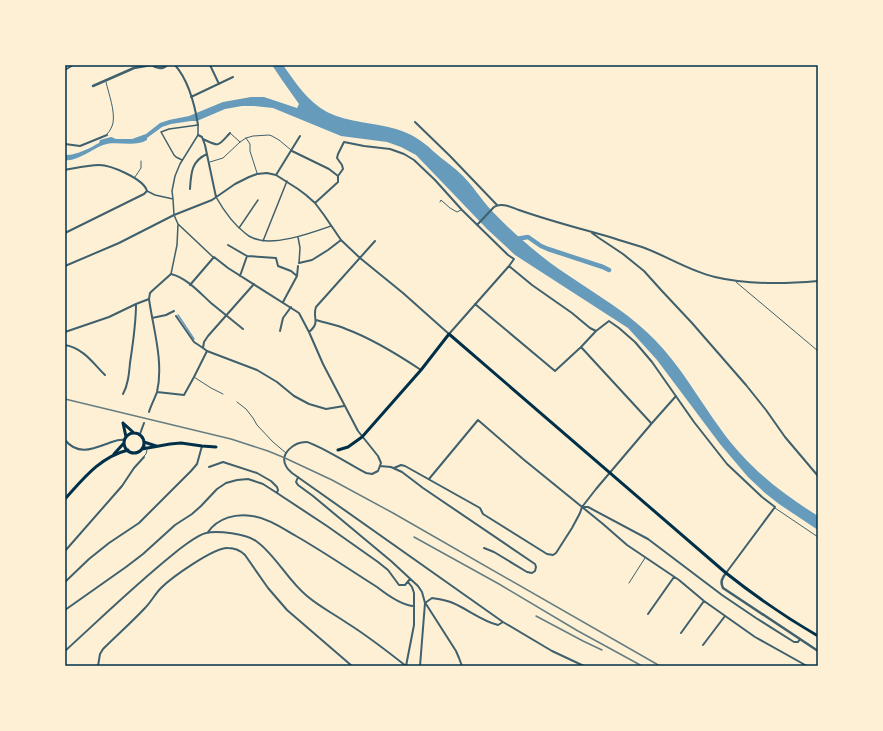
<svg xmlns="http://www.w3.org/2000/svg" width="883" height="731" font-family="Commissioner,sans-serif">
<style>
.water{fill:#669bbc}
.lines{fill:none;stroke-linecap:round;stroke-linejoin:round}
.stream{stroke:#669bbc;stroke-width:1.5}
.canal{stroke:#669bbc;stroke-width:4.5}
.service{stroke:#3f606c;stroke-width:1}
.pedestrian{stroke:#3f606c;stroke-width:1.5}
.minor{stroke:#3f606c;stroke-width:2}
.tertiary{stroke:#3f606c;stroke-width:2.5}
.primary{stroke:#003049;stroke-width:3}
.rail{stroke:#657d81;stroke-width:1.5}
.neatline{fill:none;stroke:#003049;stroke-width:1.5}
</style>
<rect width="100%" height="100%" fill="#fdf0d5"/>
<path class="water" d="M272,65h11c12,17 25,37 44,47 21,11 46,10 69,17 14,4 27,12 37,22 10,9 21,16 30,25 10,10 18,23 28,34 16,17 34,33 53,48 36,28 78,48 110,81 27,27 45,61 68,92 26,36 59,62 96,85v14l-39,-26 -14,-11 -17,-16 -28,-33 -63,-84 -29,-32 -113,-73 -28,-26 -71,-74 -15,-8 -14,-5 -46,-6 -68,-28 -19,-2h-12l-17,3 -28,12h-6l-20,3 -9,3 -15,11v2c-14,8 -30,0 -44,5 -11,4 -26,17 -38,15v-5c10,1 25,-7 34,-12l1,-3 11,-3 5,2h16l14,-5 14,-11 9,-3 20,-4 34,-14 28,-5h13l33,11 2,-4 -17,-24z"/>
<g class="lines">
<path class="stream" d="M178,315l16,24"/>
<path class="canal" d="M516,239l12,-2 13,9 7,3 55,18 6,3"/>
<path class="service" d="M106,82c3,13 9,28 7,41 -1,4 -3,8 -6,11
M230,133l10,9
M246,138l4,6v7l7,22
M210,162l13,-4 17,-16 6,-4 7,-2 16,-1 3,1 7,4 12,10
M135,177l6,-9v-7
M440,202l1,-2 9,8 7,4 4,-2
M736,282l82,69
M194,377l17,11 12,6
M237,402l9,7 7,9 4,7 16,17 13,11
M144,444l2,3
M144,456l2,-2 1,-4
M775,508l43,29
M629,583l16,-25"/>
<path class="pedestrian" d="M147,191l8,4 18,4
M216,197c8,14 16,26 29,36 2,2 5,4 8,5 20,9 58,-5 78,-12
M178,224l35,33
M239,228l19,-28
M298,237l2,11 -1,15
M263,241l24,-60
M171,274l6,-29 1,-21 -4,-9 -1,-16 -1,-8 3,-15 5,-12 18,-29v-10l-29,4 -8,3 13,23 2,2 6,3"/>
<path class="minor" d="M175,65c13,15 20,41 23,60
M210,65l9,19
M65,70l8,-5
M191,97l42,-20
M415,122l35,34 47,49
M198,135l4,2 3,8 11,52
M203,139c17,8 14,8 27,-6
M65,144l15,2 27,-11
M292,151l37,18 9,7
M65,170c11,-2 23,-5 34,-5 12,0 45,14 48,26l-3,3 -79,39
M276,175l24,-39
M190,189c1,-15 1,-28 17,-35
M477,225l17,-18c7,-5 17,0 25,3 31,11 63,19 94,28 9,3 19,6 29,9 25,9 47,24 73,30 33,8 69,7 103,4
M592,233l7,5 24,16 21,17 18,20 30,32 54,62 20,25 19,27 33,39
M228,245l19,11 29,2 2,8 13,5 6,5
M299,263l13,-3 16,-10 13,-10
M65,266l54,-23 55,-28 38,-15 23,-16 14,-7 8,-3 10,-1 9,2 22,14 8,6 9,8 9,12 17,25 19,18 43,35 46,41 60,-68 5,-7 -6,-4 -46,-45 -27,-30 -21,-20 -10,-6 -14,-5 -26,-3 -20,-4 -6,12 -1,4 5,7 1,4 -5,7v6l-23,21
M509,266l23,19 40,28 18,15 6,3
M240,276l7,-20
M190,285l24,-28 14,11 71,45 10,19 14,32 35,67 20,25 3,7 -3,8 -6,3 -6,-1c-10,-5 -52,-31 -60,-31 -11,0 -27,11 -20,24 1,3 4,5 6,7l211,149 49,29 32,15
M283,302l14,-26 1,-10
M475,304l80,67 26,-24 70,76
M176,316l18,26 9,6
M152,318l14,-3 8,-4
M316,320c10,3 21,5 30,9 27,10 51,25 75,41
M280,331l3,-13 8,-11
M65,332l44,-15 27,-13 13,-5
M309,332c12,-10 3,-14 7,-25l59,-66
M65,345c18,3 28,18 40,30
M581,347l15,-16 13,-10 10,7 16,14 17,20 42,60 33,42 35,33 13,10 -49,66
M207,351l50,19 20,12 17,14 15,8 17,5 18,-3
M157,392l27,3 10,-18 13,-26 -4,-3 1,-6 4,-6 46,-52
M123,394c5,-9 6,-20 7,-31 3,-20 6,-39 6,-59
M149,412c2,-7 6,-14 8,-20 7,-30 -4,-64 -8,-93l1,-6 2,-2 19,-17c16,4 29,19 40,29 11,9 21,17 32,26
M140,434l4,-11
M65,440c13,16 28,9 44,3 6,-2 10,-4 16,-3
M380,466l11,1 11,5 21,16 112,76 1,3 -1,4 -3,2 -5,-1 -33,-20 -10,-4
M209,467l14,-5 34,11 14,8 6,6 1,3 -1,3
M394,468l7,-3 4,1 75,42 3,6 64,40 6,1 3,-2 16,-25 8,-15 2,-6 14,-18 56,-66 24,-27
M298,477l-2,5 2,3 15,11 78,65 27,25 4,6 3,11 -5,63
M429,479l49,-59 45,39 80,65 24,21 52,35 25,21 51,36 52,29
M583,507h5l60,32 74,56 34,23 38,24h4l2,-3
M208,532c10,-14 28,-19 44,-16 16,2 30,12 44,20 28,16 54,34 81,51 9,7 26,19 37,19
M65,551l57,-65 12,-18 10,-11
M65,582l24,-23 20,-16 30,-20 52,-52 6,-7 5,-18
M425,603l7,-5c7,1 15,2 21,5 16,7 29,18 45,22l5,-3
M426,604l30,47 3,7 3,8
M65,610l61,-43 17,-13 32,-29 17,-11 9,-8 16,-17 9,-6 11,-3 11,-1 15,5 14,9 50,33 51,36 10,8 11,15h6l5,-6
M648,614l26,-37
M681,633l23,-32
M703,645l22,-29
M65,651c35,-32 69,-65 106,-95 7,-6 26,-21 35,-23 11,-3 41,1 50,8 19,13 32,40 51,55 13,11 27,18 40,27 21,13 40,28 59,43
M98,666l2,-12 3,-5c14,-14 29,-27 42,-41 6,-6 10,-14 16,-20 10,-10 53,-41 67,-40 7,0 12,2 17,7l23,33 19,22 65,56
M406,666l8,-41v-32l-2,-6 -4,-5"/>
<path class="tertiary" d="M152,65c5,4 11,4 15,0
M93,86l41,-18 17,-3
M726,573c-4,5 -6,9 -3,15l95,63"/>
<path class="primary" d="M123,423l3,14
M123,423l11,10
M124 443a10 10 0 1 1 20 0a10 10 0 1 1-20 0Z
M144,442l12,4
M142,449l28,-5 11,-1 21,3 14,1
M338,450l10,-3 14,-10 59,-67 28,-36 277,239c29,23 59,44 92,63
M114,454l10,-11
M65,499c18,-20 35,-42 63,-49"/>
<path class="rail" d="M65,399l166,40 37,12 17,7 47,22 61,33 267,153
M414,537l85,47 79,47 64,35
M536,616l47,25 19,9"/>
</g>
<rect width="883" height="731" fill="none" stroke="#fdf0d5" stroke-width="132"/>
<rect x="66" y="66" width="751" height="599" class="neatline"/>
</svg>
